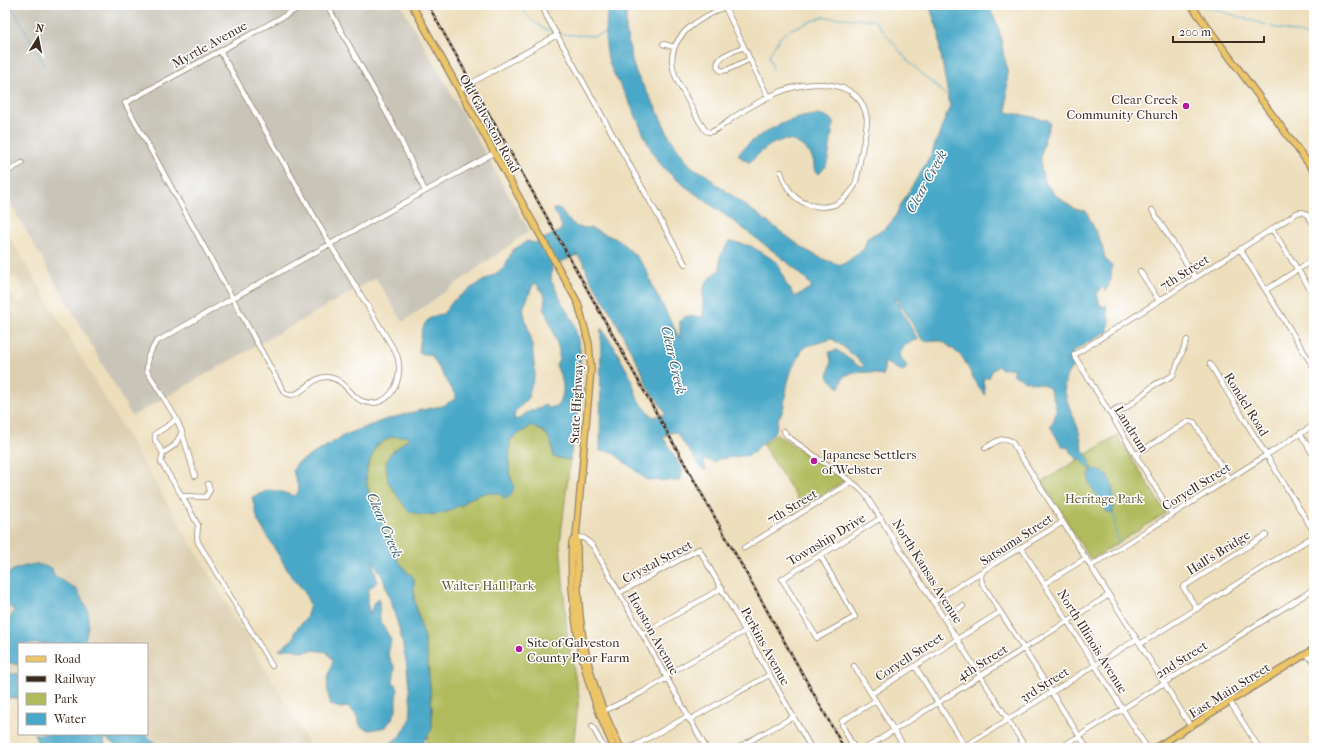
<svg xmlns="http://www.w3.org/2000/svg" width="1319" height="753" font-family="'IM FELL French Canon',serif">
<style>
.built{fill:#dccfb1}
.industrial{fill:#c8c4b8}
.green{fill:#b0bb5d;stroke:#76723e}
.water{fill:#48a8c7;stroke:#426972;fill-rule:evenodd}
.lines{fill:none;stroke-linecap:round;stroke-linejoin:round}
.stream{stroke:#48a8c7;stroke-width:1}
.minor-casing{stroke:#94846d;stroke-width:6}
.major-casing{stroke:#94846d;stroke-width:8}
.minor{stroke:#fff;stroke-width:4.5}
.major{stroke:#ecc569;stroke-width:5.5}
.rail-casing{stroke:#3b2a1e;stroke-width:2.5}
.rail{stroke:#fff;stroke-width:1;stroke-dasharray:3;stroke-linecap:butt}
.poi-dot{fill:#b5179e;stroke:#fff;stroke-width:1.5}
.labels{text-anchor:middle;stroke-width:3;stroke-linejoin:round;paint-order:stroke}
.street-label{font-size:13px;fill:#3b2a1e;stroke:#fff}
.poi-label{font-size:13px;fill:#3b2a1e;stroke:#fff;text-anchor:start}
.park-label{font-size:13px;fill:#645d34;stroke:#fff}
.water-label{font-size:14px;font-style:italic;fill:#41636a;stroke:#fff}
</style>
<rect width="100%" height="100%" fill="#fff"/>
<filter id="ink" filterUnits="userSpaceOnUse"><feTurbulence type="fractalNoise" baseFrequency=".025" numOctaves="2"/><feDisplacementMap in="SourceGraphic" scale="8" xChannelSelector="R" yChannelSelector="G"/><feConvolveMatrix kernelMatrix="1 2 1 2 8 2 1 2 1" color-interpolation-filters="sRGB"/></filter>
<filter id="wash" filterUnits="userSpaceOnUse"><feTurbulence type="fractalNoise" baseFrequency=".012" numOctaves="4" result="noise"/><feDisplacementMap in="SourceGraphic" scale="16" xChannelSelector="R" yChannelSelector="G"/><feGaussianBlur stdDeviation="0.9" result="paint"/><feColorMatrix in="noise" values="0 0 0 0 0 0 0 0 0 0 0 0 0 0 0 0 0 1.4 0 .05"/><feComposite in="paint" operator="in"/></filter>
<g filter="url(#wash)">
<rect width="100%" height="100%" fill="#eddebc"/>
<path class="built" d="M5,229l307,519h-150l-7,-5 -9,-9h1v-90h-63l4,-17 -11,-37 -41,-26 -17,3 -12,9 -2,4v-289h4l8,12 10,-6 -10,-20 -12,2z
M5,602l9,9 -9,14z
M5,662l14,3v9h-14z"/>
<path class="industrial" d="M5,5h396l128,226 -126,91 -27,-44 -244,138 -127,-222z"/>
<path class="green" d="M532,425c4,5 5,3 10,6 10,6 10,16 11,26l17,3 -10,83 7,88 7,40 5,25 -6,52h-147l2,-14 4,-5v-21l-5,-53 -4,-22 -9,-34v-19l-16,-19 -9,-24 -12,-25 -8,-20 -3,-12 1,-12 9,-22 15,-9 6,-1h9l3,2 -19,16 -2,28 8,9 44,22 11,-2 6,-6 9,-5 18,-7h9l7,1 6,5 6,-19 -3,-6 1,-34c7,-6 15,-10 22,-15z
M776,434l70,46 -43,27 -40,-62z
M1117,435l49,78 -75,47 -49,-78z"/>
<path class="water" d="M608,5h18v25l7,34 4,11 19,33 13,28 16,23 7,8 16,9 8,8 21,15 67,50 19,10 18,6c9,-4 15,-11 23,-16l3,-11 19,-10 9,-11 5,-11 31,-51 19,-49 -10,-56 -1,-17 -10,-28h58c10,14 14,29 16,46 0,4 2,8 3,12 3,16 0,33 1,49l41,8 2,3c-10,29 -18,55 11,76 11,8 12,11 25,12l16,34 3,14 7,6 -1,14 -5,12 -4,-4 -5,7 3,11 4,2 2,-2 3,15 -1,11 -36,21 2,13c-21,22 -1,44 5,67 2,6 2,12 4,18 1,3 4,5 6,8 2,4 1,7 3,11l12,3c12,9 9,30 9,42l-7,-3 -2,-3 -15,-25v-8l2,-5c-3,-3 -7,-6 -9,-10l-5,-1 -9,-11 -7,-3 -11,-19c11,-16 5,-22 -1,-38l-7,-4 -17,-3 -12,-7v-6l-11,1 -4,-3 -6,5 -3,7h-6l2,17 -7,-8 -15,-29 -10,-9 -11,-8h-17l-5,-4 -24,-40v4l22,39c-11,1 -15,7 -19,16l8,10 -4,6 -18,-10 -2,14c-13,-5 -26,-5 -39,0l-5,12 -11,-11 3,-16 -2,-9 8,-2 23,17 5,-1c-11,-10 -20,-19 -33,-27l-28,8 -12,22 -5,16 -4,26 -5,8 -2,10 -4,6 -22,20 -32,4 -3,3 -12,-3 3,11 -4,-1 -26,-37 -6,1 -7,4 20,34 -4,10 -32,-1 -35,-28 -12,-1 1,-123 12,17 18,33 7,22 15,17 13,-3 -10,-16 -8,-9 -6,-17 -29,-56 -25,-41 -4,-12 -7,-8 -25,11 -1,15 3,4 8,18 12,20 6,26 1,57 -4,9 -7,45 -17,-3c-1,-10 -1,-20 -11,-26 -5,-3 -6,-1 -10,-6 -7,6 -15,9 -22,15l-1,34 3,6 2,8 -3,7 -5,4 -6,-5 -7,-1h-9l-18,7 -4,6h-5c-7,7 -25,10 -35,9 -4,0 -7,-3 -12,-3l-5,-5 -17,-25 -2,-19 4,-9 19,-16 -3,-2 -15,1 -15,9 -9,22 -1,12 3,12 8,20 12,25 9,24 5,5 4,7 4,1 3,6v19l9,34 4,22 5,53v21l-10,15 -5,4h-33l17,-13 9,-15 1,-14 -5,-46 -7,-32 -16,-50 -10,-18 4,22 -8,7 -2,14 3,11 4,-12 5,-4 1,22 11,20 -3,14 7,14 -2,14 5,6 -2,10v12l-3,7 -7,10 -16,3 -9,-3 -5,-12 -7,-8 -8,1 -10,-3c-6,-20 -4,-25 2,-44l-6,-9 -14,-2 -9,2 -12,-3 -13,1 15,-12 1,-7 11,-13 4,-13 -6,-14 -13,-15 -33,-55 -6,-24 17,-7 9,1 17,5 4,-6 -6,-19 3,-7 49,-29 39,-15 37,-10 21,-4 15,-8 -26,-43 -12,-2c2,-18 1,-37 24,-39l10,-13 15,-11 35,-21 10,-19 14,-9 8,2 25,-12 2,-5 -9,-17h7l7,10 10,8 13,1 29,12 16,15 11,14 7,18 27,52v-18l6,-5 17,1v-24l2,-10 15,-14v-13l4,-5 4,-9c9,-1 14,3 23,4l26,16 3,6 6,16 3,3 5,10 18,-10c-9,-13 -23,-23 -35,-33 -27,-21 -54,-40 -81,-60 -11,-8 -23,-16 -33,-27 -15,-16 -22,-42 -32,-61 -6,-13 -14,-25 -20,-38 -8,-20 -5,-42 -3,-63zM536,283l9,14 -1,13 6,12 9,28v10l-3,5c6,15 12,26 1,41l-8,2 -4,-3 -19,8 -6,5 -6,2 1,-8 12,-12 8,-26 -3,-30 -9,-35 10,-24z
M818,115l12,3 3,4v5l-5,33 -2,6 -7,8 -4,-2c-2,-5 0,-10 -3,-15 -1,-3 -5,-6 -8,-9 -20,-19 -39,0 -54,14h-2l-9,-6 -1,-2c19,-21 52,-38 80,-39z
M36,564l16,4 2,7 23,15 11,20v17l-4,17h-65v21l-14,-3v-37l9,-14 -9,-9c0,-7 -1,-16 0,-23 3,-11 22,-13 31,-15z
M5,674h14v24h-14z
M34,734h111l10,9 7,5h-47v-3l-11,-8 1,11h-61l-6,-4z"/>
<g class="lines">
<path class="stream" d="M11,5l34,61
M520,5c7,13 20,23 34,28
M1200,5l77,23 37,9
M449,8l8,-3
M559,34l34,2 12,-3
M773,69l-4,-14 11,-18 11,-8 32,-12 51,3 35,42 39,35
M1113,514l2,5v11l4,12"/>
</g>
</g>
<g filter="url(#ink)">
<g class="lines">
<g class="minor-casing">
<path id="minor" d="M327,5l68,123 30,63
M542,5l5,12 138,247
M724,5l44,92
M729,5c-25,11 -63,29 -56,63 2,11 9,21 14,31 6,10 11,22 19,32l3,1c8,0 20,-12 28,-17 30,-19 62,-37 99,-29 10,2 19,7 25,16 3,5 5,11 6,17 0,12 -4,25 -6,36 -2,10 -3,21 -6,30 -2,4 -4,7 -7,10 -15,18 -45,14 -58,-4 -5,-6 -7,-12 -9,-19
M663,44l11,3
M744,47c-9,4 -30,9 -26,21l3,3 6,-1 23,-11
M220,51l110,193 66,109c10,22 -5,59 -34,48 -13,-5 -16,-22 -35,-24 -17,-1 -28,26 -43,15l-159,-289 179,-98
M459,90l98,-55
M5,173l17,-10
M1152,210l43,67
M1272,229l42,66
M1240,249l74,119
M1140,271l19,30
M1266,290l48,-31
M1210,364l104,168
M1111,415c11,0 32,-22 42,-29 6,-5 14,-6 20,-11l14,-35
M1111,415c2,-7 8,-8 14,-8
M784,431l3,5 70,50 8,8 161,254
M182,432l-7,13 -12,8 -2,9 21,34 24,1 4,-7 -2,-6
M1300,433l14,23
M985,448c8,-4 18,-14 27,-6l128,202 51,83
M163,453l-8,-13v-6l17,-11 4,-5
M1135,455l54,-34 5,1 35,57
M195,476l-13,-44 -6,-14 -29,-47 1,-15 8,-14 77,-44 261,-145
M182,496l16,29 -1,12 1,5 74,124
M1172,514l-98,-159 223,-142c9,-4 12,5 17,12
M1063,522l-76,46c-6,4 -7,8 -5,15l105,165
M576,537l8,1 9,8 113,202
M1021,547l126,201
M744,548l104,-64 3,-3
M820,555l35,62 -38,21 -35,-59 99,-61
M1091,566l223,-141
M1044,584l42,-26
M619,593l80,-44 112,199
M933,602l48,-30
M1197,609l-14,-22 83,-52
M944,618l19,-12
M642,634l80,-46
M1140,644l174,-108
M1307,654l7,9
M854,666l51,82
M915,666l51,82
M871,694l129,-82
M1230,702l29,46
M602,712l39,-19 26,-15 1,-4 77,-43
M689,720l80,-45
M592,726l12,22
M628,748l10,-4 50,-28
M737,748l56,-31
M854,748l-12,-23v-4l33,-20
M866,748l243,-153
M962,748l175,-109
M1060,748l254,-159"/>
</g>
<g class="major-casing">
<path id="major" d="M412,5l166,298 11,41 2,25 -15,168 1,4c0,40 1,82 11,121 7,30 19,59 33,86
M1191,5l123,166
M576,537l-4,5c-4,73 11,140 42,206
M1155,748l159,-99"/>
</g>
<use href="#minor" class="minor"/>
<use href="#major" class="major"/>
<g class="rail-casing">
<path id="rail" d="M428,5l416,743"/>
</g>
<use href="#rail" class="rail"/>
</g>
</g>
<g class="poi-dot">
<circle cx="1186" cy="106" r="4"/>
<circle cx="814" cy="461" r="4"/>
<circle cx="519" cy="649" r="4"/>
</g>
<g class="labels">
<g class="street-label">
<text transform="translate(209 44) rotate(-29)" y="5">Myrtle Avenue</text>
<text transform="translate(490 123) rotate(61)" y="5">Old Galveston Road</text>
<text transform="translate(1184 272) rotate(-32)" y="5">7th Street</text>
<text transform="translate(576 399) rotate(-87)" y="5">State Highway 3</text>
<text transform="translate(1247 404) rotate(58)" y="5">Rondel Road</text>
<text transform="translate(1132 429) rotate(58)" y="5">Landrum</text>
<text transform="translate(1196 486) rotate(-32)" y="5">Coryell Street</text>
<text transform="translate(792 506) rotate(-31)" y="5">7th Street</text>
<text transform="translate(826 539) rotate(-31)" y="5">Township Drive</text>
<text transform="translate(1016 539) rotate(-33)" y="5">Satsuma Street</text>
<text transform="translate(1218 552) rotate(-32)" y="5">Hall's Bridge</text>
<text transform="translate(657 561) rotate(-28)" y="5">Crystal Street</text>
<text transform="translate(928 571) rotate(58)" y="5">North Kansas Avenue</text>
<text transform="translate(654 633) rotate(61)" y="5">Houston Avenue</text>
<text transform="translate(1093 641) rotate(58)" y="5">North Illinois Avenue</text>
<text transform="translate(766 646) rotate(61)" y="5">Perkins Avenue</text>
<text transform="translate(909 656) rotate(-33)" y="5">Coryell Street</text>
<text transform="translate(1181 659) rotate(-32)" y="5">2nd Street</text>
<text transform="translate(982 662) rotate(-32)" y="5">4th Street</text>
<text transform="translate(1044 684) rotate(-32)" y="5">3rd Street</text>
<text transform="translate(1229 690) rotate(-32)" y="5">East Main Street</text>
</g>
<g class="poi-label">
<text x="1178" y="104" text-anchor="end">Clear Creek<tspan x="1178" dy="15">Community Church</tspan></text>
<text x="822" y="459">Japanese Settlers<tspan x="822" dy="15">of Webster</tspan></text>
<text x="527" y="647">Site of Galveston<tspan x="527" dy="15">County Poor Farm</tspan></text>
</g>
<g class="park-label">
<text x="1104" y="503">Heritage Park</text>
<text x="488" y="590">Walter Hall Park</text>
</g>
<g class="water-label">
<text transform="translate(926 181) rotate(-61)" y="5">Clear Creek</text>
<text transform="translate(674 360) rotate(77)" y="5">Clear Creek</text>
<text transform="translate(385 525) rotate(67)" y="5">Clear Creek</text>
</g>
</g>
<rect width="1319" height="753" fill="none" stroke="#fff" stroke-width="20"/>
<rect x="18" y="643" width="130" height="92" fill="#ffffff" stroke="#b1aaa5"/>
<rect x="26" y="656" width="20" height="6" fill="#ecc569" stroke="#b1aaa5"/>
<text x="54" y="663" font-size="12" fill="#3b2a1e">Road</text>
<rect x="26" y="676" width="20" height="6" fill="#3b2a1e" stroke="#b1aaa5"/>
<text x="54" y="683" font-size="12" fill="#3b2a1e">Railway</text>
<rect x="26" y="693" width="20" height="12" fill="#b0bb5d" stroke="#b1aaa5"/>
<text x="54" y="703" font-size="12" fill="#3b2a1e">Park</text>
<rect x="26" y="713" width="20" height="12" fill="#48a8c7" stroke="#b1aaa5"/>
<text x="54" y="723" font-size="12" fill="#3b2a1e">Water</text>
<g transform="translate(38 38) rotate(10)" stroke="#ffffff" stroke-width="3" paint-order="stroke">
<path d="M0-3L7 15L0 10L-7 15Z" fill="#3b2a1e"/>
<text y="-6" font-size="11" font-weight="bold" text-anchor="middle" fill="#3b2a1e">N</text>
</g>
<path d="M1173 36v6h91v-6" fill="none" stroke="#3b2a1e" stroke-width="2"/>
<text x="1179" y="36" font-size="12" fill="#3b2a1e" stroke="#ffffff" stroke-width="3" paint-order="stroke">200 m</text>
</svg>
